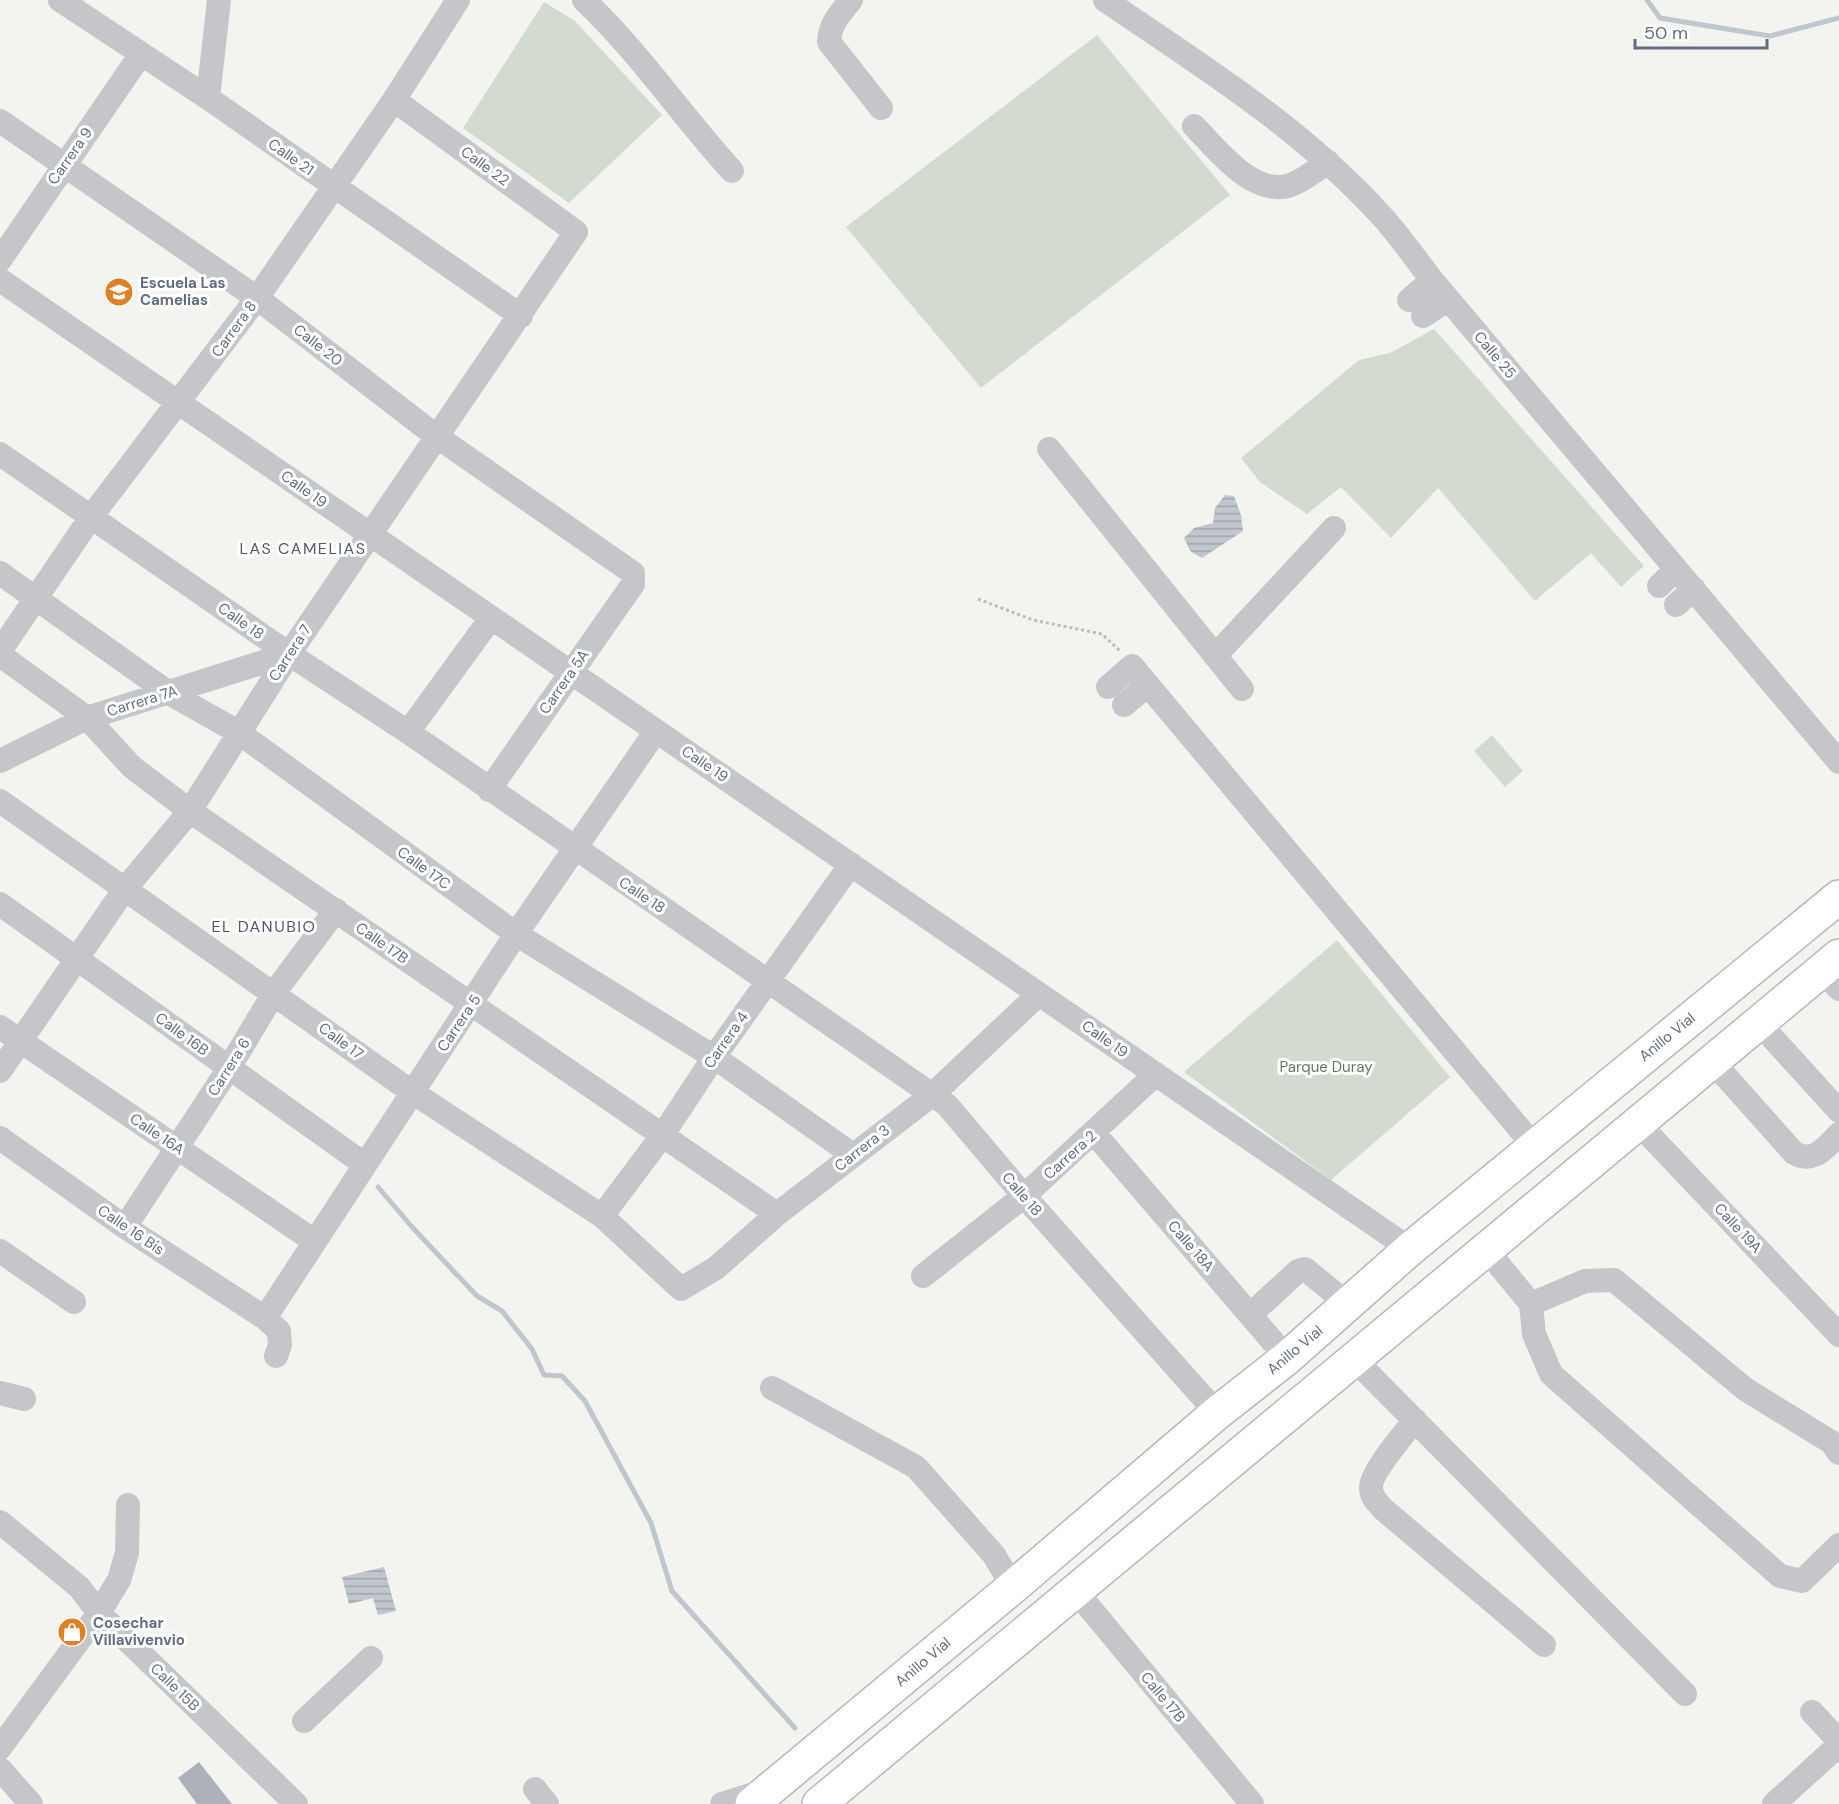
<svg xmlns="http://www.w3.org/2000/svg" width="1839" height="1804" font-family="'DM Sans',sans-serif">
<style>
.park{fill:#d3dbd1}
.water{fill:url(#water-rules)}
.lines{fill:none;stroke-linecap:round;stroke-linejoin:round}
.stream{stroke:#c0c6ce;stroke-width:5}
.building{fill:#adb1b9}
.highway-casing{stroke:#b6b7bb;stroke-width:36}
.path{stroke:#bbbcbf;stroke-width:3;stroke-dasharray:3 3;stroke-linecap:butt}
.minor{stroke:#c4c6ca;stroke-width:24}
.highway{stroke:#fff;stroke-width:33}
.labels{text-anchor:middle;stroke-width:6;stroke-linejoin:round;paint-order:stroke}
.street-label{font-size:15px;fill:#646c81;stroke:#fff}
.poi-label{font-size:15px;font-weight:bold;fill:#646c81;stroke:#fff;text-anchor:start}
.park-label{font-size:15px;fill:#627864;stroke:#fff}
.neighbourhood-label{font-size:16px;letter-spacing:1.5px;fill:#515866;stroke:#fff}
</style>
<defs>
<pattern id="water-rules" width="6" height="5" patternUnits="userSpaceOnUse" patternTransform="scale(1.5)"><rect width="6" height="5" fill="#c0c6ce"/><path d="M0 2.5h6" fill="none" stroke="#a0a5ad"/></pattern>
</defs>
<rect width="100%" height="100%" fill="#f3f4f0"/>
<path class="park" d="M544,2l31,19 87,94 -93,88 -106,-75z
M1097,35l133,160 -249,193 -135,-161z
M1434,329l210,237 -23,21 -30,-34 -56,48 -97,-113 -47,50 -50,-51 -34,27 -47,-32 -19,-24 118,-98 31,-7z
M1492,735l31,36 -18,16 -31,-36z
M1337,940l113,137 -119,103 -147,-108z"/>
<path class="water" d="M1225,495l9,1 7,19 2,16 -41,27 -12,-7 -6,-13 10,-10 19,-5 2,-15z
M384,1567l12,44 -18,4 -5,-17 -24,6 -7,-27z"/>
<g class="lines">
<path class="stream" d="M1647,0l13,18 110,18 69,-18
M378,1187l34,40 65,69 25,15 30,38 12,26 18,1 23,25 66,122 21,68 123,137"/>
</g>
<path class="building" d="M199,1762l33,42h-35l-19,-26z"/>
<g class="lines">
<g class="highway-casing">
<path id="highway" d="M752,1804l261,-217 204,-174 70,-55 123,-109 429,-352
M819,1804l1020,-848"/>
</g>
<path class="path" d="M978,599l55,21 69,14 18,17"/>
<path class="minor" d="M60,0l148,98 313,218
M584,0c55,52 97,115 148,171
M851,0c-11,14 -21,23 -22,42l52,66
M1105,0c95,65 194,126 273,212 20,21 36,45 54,68l407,482
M208,98l11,-98
M0,121l257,177 179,138 197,137v11l-144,206
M1194,126c23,23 57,69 94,60 14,-4 28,-16 40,-24
M0,260l141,-206
M0,280l1410,969
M1409,300l23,-20
M1423,316l25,-17
M1049,449l193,240
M0,454l289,200 119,78 539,373 77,91 193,217
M0,573l169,120 69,39 278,202 198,123 139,98
M1659,586l17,-17
M1676,605l18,-16
M0,651l91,-134 166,-219 137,-198 64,-100
M0,655l87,63 45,49 58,44 587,403
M1215,656l119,-128
M1108,687l24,-21 402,480
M1124,705l24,-20
M408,732l83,-114
M0,761l87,-43 202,-64
M0,801l412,291 190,124 79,73 35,-21 61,-54 155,-119 107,-101
M0,904l364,260
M1821,970l18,19
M1758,1022l81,89
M0,1027l314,214
M1712,1061l82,92c20,11 31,-5 45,-19
M0,1071l124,-181 66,-79 99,-157 287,-422 -182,-132
M1637,1122l202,213
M1094,1133l193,225
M0,1138l125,89 140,91 14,13 1,14 -4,11
M602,1216l60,-80 52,-79 137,-193
M125,1227l104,-159 45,-75 62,-83
M1485,1248l46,56 3,30 17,40 229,202 22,5 37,-36
M0,1251l74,51
M923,1276l101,-80 132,-122
M1531,1304l54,-23 29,-1 131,109 86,53 8,11
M1250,1315l48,-44 7,-2 44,36
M265,1318l251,-384 140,-203
M1353,1358l332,336
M772,1388l144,79 78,88 19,32
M0,1393l24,6
M1415,1420c-11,14 -45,53 -44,68 0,9 6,14 12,21l161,136
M0,1522l79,65 20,26 197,191
M1075,1590l177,214
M1812,1712l27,29
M304,1721l67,-63
M0,1748l99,-135 20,-33 8,-27 1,-48
M0,1769l31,35
M535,1789l12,15
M722,1804l45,-14
M1774,1804l65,-59"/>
<use href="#highway" class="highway"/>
</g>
<defs>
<g id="school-disc" transform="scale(1.5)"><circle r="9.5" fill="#df8125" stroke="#fff"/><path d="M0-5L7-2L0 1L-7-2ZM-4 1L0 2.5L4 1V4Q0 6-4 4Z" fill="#fff"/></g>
<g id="shop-disc" transform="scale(1.5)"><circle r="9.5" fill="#df8125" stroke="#fff"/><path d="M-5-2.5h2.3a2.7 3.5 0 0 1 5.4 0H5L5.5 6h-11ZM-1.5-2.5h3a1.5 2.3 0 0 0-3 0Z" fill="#fff"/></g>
</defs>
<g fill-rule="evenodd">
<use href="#school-disc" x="119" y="292"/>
<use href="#shop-disc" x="72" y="1632"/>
</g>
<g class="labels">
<g class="street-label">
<text transform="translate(70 156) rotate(-55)" y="5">Carrera 9</text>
<text transform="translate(291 157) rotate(35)" y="5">Calle 21</text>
<text transform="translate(485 166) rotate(36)" y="5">Calle 22</text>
<text transform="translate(234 329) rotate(-54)" y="5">Carrera 8</text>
<text transform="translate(318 345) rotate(38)" y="5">Calle 20</text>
<text transform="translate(1495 355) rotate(50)" y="5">Calle 25</text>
<text transform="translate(304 489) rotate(35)" y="5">Calle 19</text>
<text transform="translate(241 621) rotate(35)" y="5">Calle 18</text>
<text transform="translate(290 653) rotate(-57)" y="5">Carrera 7</text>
<text transform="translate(564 682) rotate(-55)" y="5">Carrera 5A</text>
<text transform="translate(142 701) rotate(-17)" y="5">Carrera 7A</text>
<text transform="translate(705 764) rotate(34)" y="5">Calle 19</text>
<text transform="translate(424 868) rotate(36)" y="5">Calle 17C</text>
<text transform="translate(642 895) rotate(34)" y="5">Calle 18</text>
<text transform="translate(382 943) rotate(35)" y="5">Calle 17B</text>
<text transform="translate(459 1023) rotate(-56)" y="5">Carrera 5</text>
<text transform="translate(182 1034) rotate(36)" y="5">Calle 16B</text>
<text transform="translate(1667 1037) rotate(-39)" y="5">Anillo Vial</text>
<text transform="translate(1105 1039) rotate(35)" y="5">Calle 19</text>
<text transform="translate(726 1040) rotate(-55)" y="5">Carrera 4</text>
<text transform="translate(341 1041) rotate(36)" y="5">Calle 17</text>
<text transform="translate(229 1067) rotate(-58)" y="5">Carrera 6</text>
<text transform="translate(157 1134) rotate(34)" y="5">Calle 16A</text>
<text transform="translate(862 1148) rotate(-38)" y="5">Carrera 3</text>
<text transform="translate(1070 1155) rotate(-42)" y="5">Carrera 2</text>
<text transform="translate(1022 1194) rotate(49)" y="5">Calle 18</text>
<text transform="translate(1738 1228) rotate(47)" y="5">Calle 19A</text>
<text transform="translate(131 1230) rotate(34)" y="5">Calle 16 Bis</text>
<text transform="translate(1191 1246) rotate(49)" y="5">Calle 18A</text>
<text transform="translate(1295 1350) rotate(-40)" y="5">Anillo Vial</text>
<text transform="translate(923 1662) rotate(-40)" y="5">Anillo Vial</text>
<text transform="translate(175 1687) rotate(44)" y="5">Calle 15B</text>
<text transform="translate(1163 1697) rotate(50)" y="5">Calle 17B</text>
</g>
<g class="poi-label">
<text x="140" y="288">Escuela Las<tspan x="140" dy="17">Camelias</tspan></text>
<text x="93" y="1628">Cosechar<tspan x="93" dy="17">Villavivenvio</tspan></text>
</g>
<g class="park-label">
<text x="1326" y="1072">Parque Duray</text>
</g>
<g class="neighbourhood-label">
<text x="303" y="554">LAS CAMELIAS</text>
<text x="264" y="932">EL DANUBIO</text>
</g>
</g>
<path d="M1635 39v9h132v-9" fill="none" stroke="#646c81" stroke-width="3"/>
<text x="1644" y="39" font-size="18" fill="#646c81" stroke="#ffffff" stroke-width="4.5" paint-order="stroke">50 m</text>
</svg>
